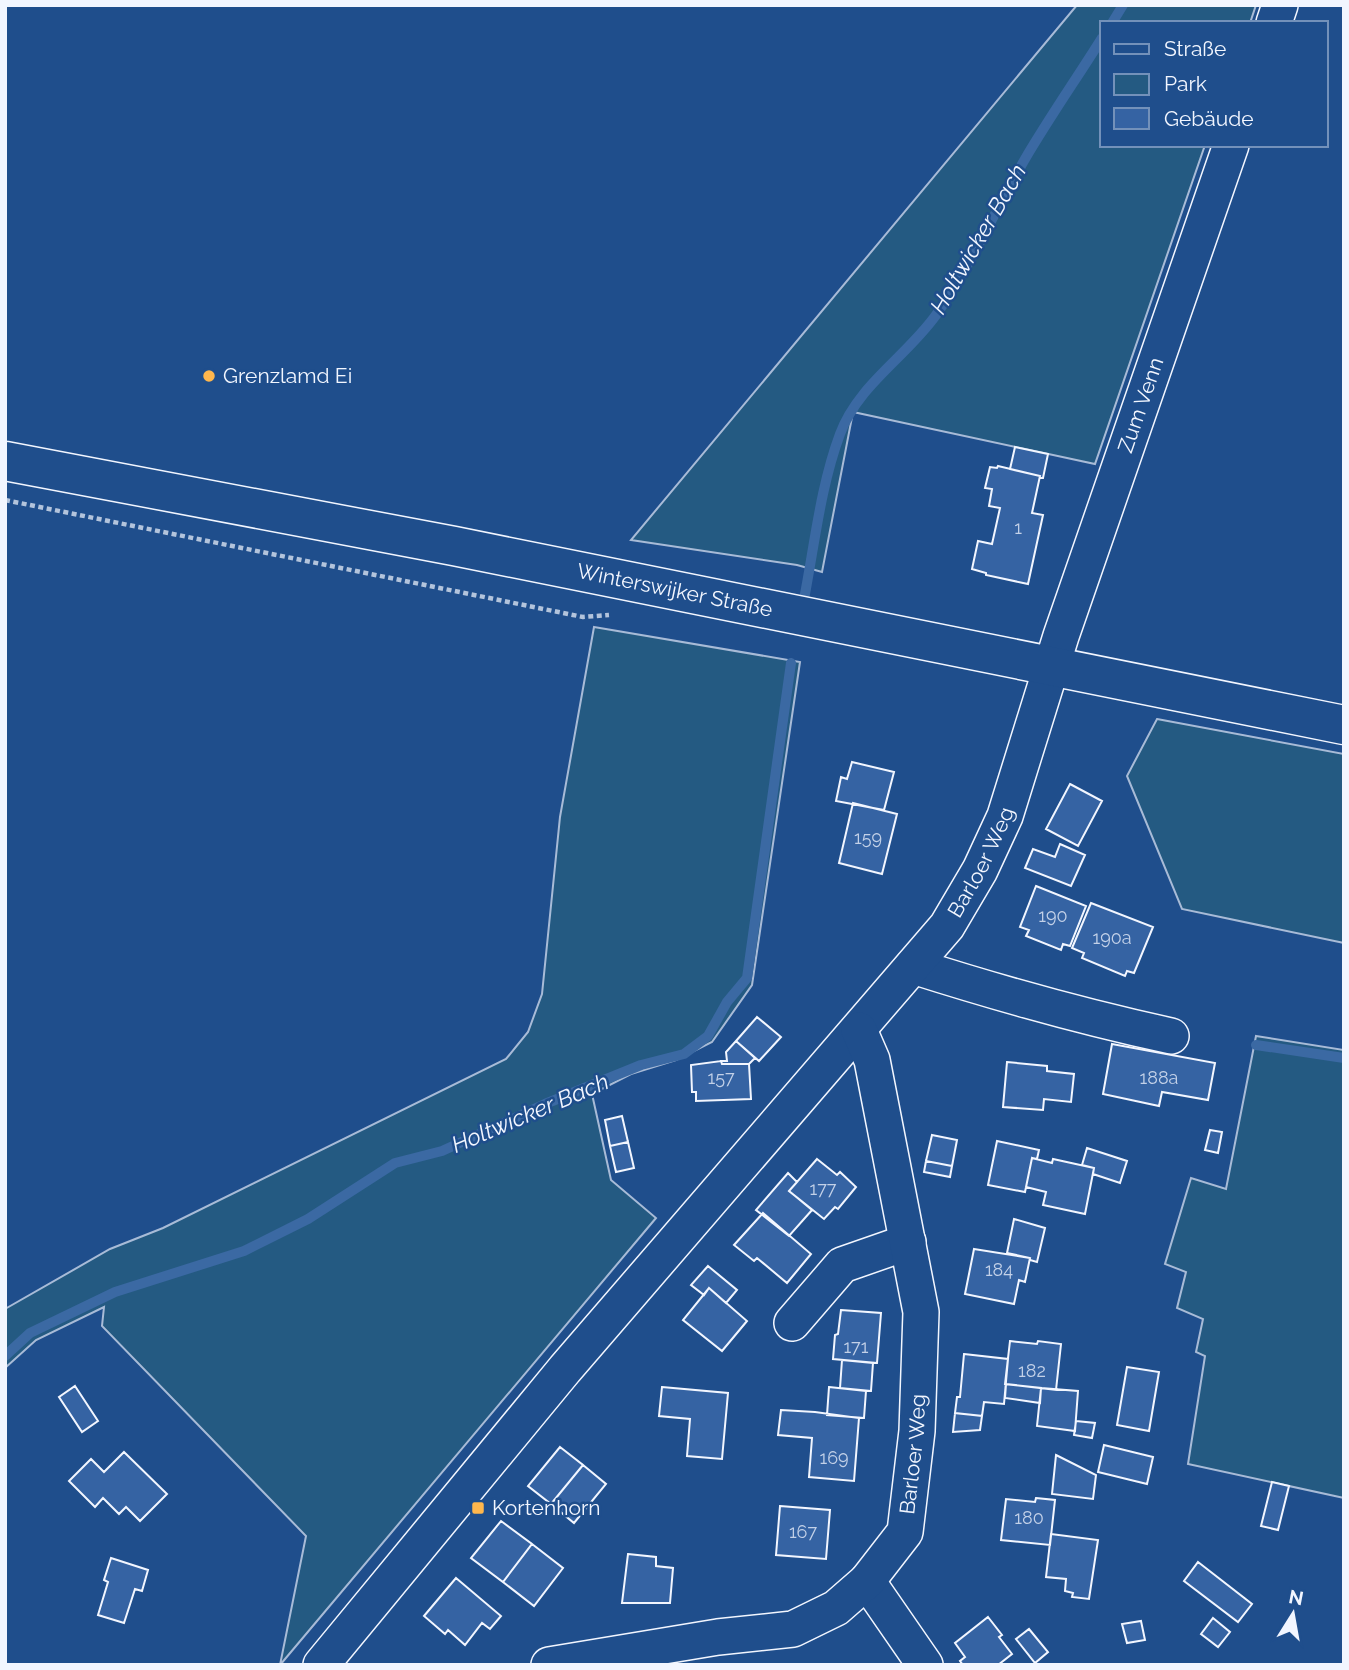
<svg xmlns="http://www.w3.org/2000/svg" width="1349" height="1670" font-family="Raleway,sans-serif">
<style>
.green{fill:#245a82;stroke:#a8bbd7;stroke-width:2}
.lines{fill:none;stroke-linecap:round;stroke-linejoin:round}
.stream{stroke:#3b69a3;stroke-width:10}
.building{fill:#3563a3;stroke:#f2f6ff;stroke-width:2}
.minor-casing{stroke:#f2f6ff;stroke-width:38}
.major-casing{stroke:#f2f6ff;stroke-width:41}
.path{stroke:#b3c4dc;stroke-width:4.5;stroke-dasharray:5 3.5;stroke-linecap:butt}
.minor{stroke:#1f4e8c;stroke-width:35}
.major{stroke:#1f4e8c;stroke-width:38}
.poi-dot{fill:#ffb74d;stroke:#1f4e8c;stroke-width:2.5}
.labels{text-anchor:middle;stroke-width:5;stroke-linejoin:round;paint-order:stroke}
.number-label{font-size:18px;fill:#c3d1e8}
.poi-label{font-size:21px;fill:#f2f6ff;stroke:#1f4e8c;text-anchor:start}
.street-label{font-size:21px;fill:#f2f6ff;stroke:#1f4e8c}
.water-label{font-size:23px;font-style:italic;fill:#f2f6ff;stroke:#1f4e8c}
</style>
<rect width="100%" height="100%" fill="#1f4e8c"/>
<path class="green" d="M1077,5h179l-6,18h-148v122h103l-110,319 -242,-52 -31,160 -25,-7 -166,-25z
M594,627l206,35 -48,323 -40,57 -36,18 -45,14 -39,20 19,86 45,38 -376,447 26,-129 -204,-210 2,-19 -68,33 -31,28v-59l105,-60 53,-21 343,-169 22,-27 14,-38 18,-177z
M1157,719l187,35v189l-162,-34 -55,-133z
M1256,1036l88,14v448l-156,-34 17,-108 -9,-4 7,-33 -26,-11 9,-36 -21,-8 26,-86 35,11z"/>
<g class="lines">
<path class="stream" d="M1112,23l11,-18
M805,594c10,-53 16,-109 35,-160 18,-49 66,-77 96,-119 34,-48 59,-104 89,-156 24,-41 52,-81 77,-121
M1256,1045l88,13
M5,1356l25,-23 85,-41 129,-41 64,-32 87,-56 47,-12 103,-47 96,-39 43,-11 24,-18 19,-34 20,-24 44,-315"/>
</g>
<path class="building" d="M1015,447l33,7 -5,24h-3v-2l-30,-7z
M998,466l42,10 -8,37 11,2 -15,69 -42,-9v-2l-14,-4 6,-28 14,3 8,-36 -11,-2 3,-17 -7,-1 5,-21 7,1z
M852,762l42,10 -10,38 -48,-9 5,-24 6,2z
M1070,784l32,17 -24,45 -32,-17z
M853,803l44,11 -15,60 -43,-11z
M1060,844l25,11 -14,31 -46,-18 8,-19 22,8z
M1036,886l50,20 -16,40 -7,-2 -2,6 -35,-14 3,-6 -9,-3z
M1091,903l62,24 -19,46 -7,-2 -2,5 -43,-18 2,-5 -12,-5z
M757,1017l24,20 -22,24 -23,-20z
M736,1041l19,17 -6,6h-27l-1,-3h6l-1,-9z
M1112,1044l103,19 -7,37 -46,-8 -3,14 -56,-12z
M721,1061l1,3h27l2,35 -55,2v-9h-4l-1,-27z
M1007,1062l40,4v5l27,3 -3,28 -27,-3 -1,11 -40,-3z
M622,1116l6,26 -18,4 -5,-26z
M1210,1130l12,2 -4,21 -13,-3z
M932,1135l25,5 -5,26 -26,-5z
M997,1141l42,9 -2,9 -5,-1 -7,34 -37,-7z
M628,1142l6,26 -18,4 -6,-26z
M1087,1148l40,13 -7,22 -27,-9 1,-6 -12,-3z
M1032,1158l20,5 1,-4 41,9 -9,46 -42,-9 3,-13 -20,-5z
M817,1159l20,16 3,-3 16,15 -18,22 -3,-2 -11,12 -35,-28z
M926,1161l26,5 -2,11 -26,-5z
M788,1173l9,9 -8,9 23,19 -23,26 -33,-26z
M763,1213l48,41 -24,29 -30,-25 -3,3 -20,-16z
M1014,1219l31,9 -8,34 -7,-2v-2l-23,-5z
M974,1249l56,9 -5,24 -6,-2 -5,24 -49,-10z
M708,1266l29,24 -11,13 -17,-15 -5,7 -13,-10z
M709,1288l38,33 -25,30 -39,-31z
M841,1310l40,3 -4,50 -44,-4 2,-24 3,-1z
M1010,1341l27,3 1,-3 23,3 -5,46 -51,-6z
M964,1354l44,5 -4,45 -20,-2 -2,14 -27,-3 2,-16h3z
M842,1360l31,3 -2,28 -31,-3z
M1127,1367l32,5 -10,59 -32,-6z
M1006,1384l35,4 -1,15 -35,-5z
M75,1386l23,35 -16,11 -23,-35z
M662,1387l66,6 -6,66 -35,-3 3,-37 -31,-3z
M829,1387l37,4 -2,27 -37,-3z
M1041,1388l37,3 -3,40 -38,-5z
M781,1410l34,2 44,6 -5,63 -45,-4 3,-39 -34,-3z
M955,1413l27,3 -2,14 -27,2z
M1076,1421l19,2 -3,15 -18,-3z
M1104,1445l49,12 -6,27 -49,-12z
M560,1447l23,18 -32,39 -23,-18z
M124,1452l43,42 -27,27 -14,-14 -7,7 -16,-16 -8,9 -26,-26 22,-22 13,13z
M1056,1455l40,20 -3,24 -41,-5z
M583,1465l23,19 -32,39 -23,-19z
M1272,1482l17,4 -11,44 -17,-4z
M1036,1498l19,2 -5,45 -49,-5 5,-41 29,3z
M780,1506l50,4 -4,49 -50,-4z
M501,1521l31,23 -29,38 -32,-24z
M1051,1534l47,6 -9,59 -17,-2 1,-4 -8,-2 1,-12 -20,-2z
M532,1544l31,24 -29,38 -31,-24z
M628,1554l28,3v9l17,2 -3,35h-48z
M111,1558l37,12 -6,21 -7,-2 -11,34 -26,-8 10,-33 -4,-2z
M1198,1562l54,42 -14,18 -54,-41z
M456,1578l45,38 -11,13 -8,-6 -17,22 -17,-15 -3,4 -21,-18z
M988,1617l14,18 -3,2 13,17 -14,11h-35l-3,-4 5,-4 -10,-14z
M1213,1618l17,14 -12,15 -17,-13z
M1141,1621l4,19 -18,3 -5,-19z
M1029,1629l19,23 -13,11 -19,-24z"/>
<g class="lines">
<g class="minor-casing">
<g id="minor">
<path d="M1274,23l6,-18"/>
<path d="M913,966c85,27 170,51 258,70"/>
<path d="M792,1323l50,-58 66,-23"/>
<path d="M867,1581l58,84"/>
<path id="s1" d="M321,1665l244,-296 382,-443 33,-56 25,-54 56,-180 170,-491"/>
<path id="s2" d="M549,1665l169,-28 75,-8 43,-21 31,-27 38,-49 12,-101 4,-119 -49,-252 -13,-30"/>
</g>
</g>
<g class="major-casing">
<g id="major">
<path id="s3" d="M5,461l449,85 890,179"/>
</g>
</g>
<path class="path" d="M5,500l578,117 26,-2"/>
<use href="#minor" class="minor"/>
<use href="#major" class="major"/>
</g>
<g class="poi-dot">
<circle cx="209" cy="376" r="7"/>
<rect x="471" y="1501" width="14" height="14" rx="3.5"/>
</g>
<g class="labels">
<g class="number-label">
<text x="1018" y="534">1</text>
<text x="868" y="844">159</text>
<text x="1053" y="922">190</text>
<text x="1112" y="944">190a</text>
<text x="721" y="1084">157</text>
<text x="1159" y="1084">188a</text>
<text x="823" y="1195">177</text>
<text x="999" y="1276">184</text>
<text x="856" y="1353">171</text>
<text x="1032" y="1377">182</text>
<text x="834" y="1464">169</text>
<text x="1029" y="1524">180</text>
<text x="803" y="1538">167</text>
</g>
<g class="poi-label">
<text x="223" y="383">Grenzlamd Ei</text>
<text x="492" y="1515">Kortenhorn</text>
</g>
<g class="street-label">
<text dy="7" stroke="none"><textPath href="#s1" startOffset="1526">Zum Venn</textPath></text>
<text dy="7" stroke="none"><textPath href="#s3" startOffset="682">Winterswijker Straße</textPath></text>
<text dy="7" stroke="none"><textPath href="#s1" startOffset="1041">Barloer Weg</textPath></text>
<text dy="7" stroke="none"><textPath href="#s2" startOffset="476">Barloer Weg</textPath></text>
</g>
<g class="water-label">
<text transform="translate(978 239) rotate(-60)" y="8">Holtwicker Bach</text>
<text transform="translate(530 1113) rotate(-23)" y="8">Holtwicker Bach</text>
</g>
</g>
<rect width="1349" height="1670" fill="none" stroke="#f2f6ff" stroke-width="14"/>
<rect x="1100" y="21" width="228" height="126" fill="#1f4e8c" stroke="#7391ba" stroke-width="2"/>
<rect x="1114" y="44" width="35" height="10" fill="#1f4e8c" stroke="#7391ba" stroke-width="2"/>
<text x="1164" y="56" font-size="21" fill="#f2f6ff">Straße</text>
<rect x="1114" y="74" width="35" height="21" fill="#245a82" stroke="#7391ba" stroke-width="2"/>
<text x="1164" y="91" font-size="21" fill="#f2f6ff">Park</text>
<rect x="1114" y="108" width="35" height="21" fill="#3563a3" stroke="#7391ba" stroke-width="2"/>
<text x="1164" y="126" font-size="21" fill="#f2f6ff">Gebäude</text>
<g transform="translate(1293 1614) rotate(11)" stroke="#1f4e8c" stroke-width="5" paint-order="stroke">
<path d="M0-5L12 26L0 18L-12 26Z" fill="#f2f6ff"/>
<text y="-10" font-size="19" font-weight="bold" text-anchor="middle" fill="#f2f6ff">N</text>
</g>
</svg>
